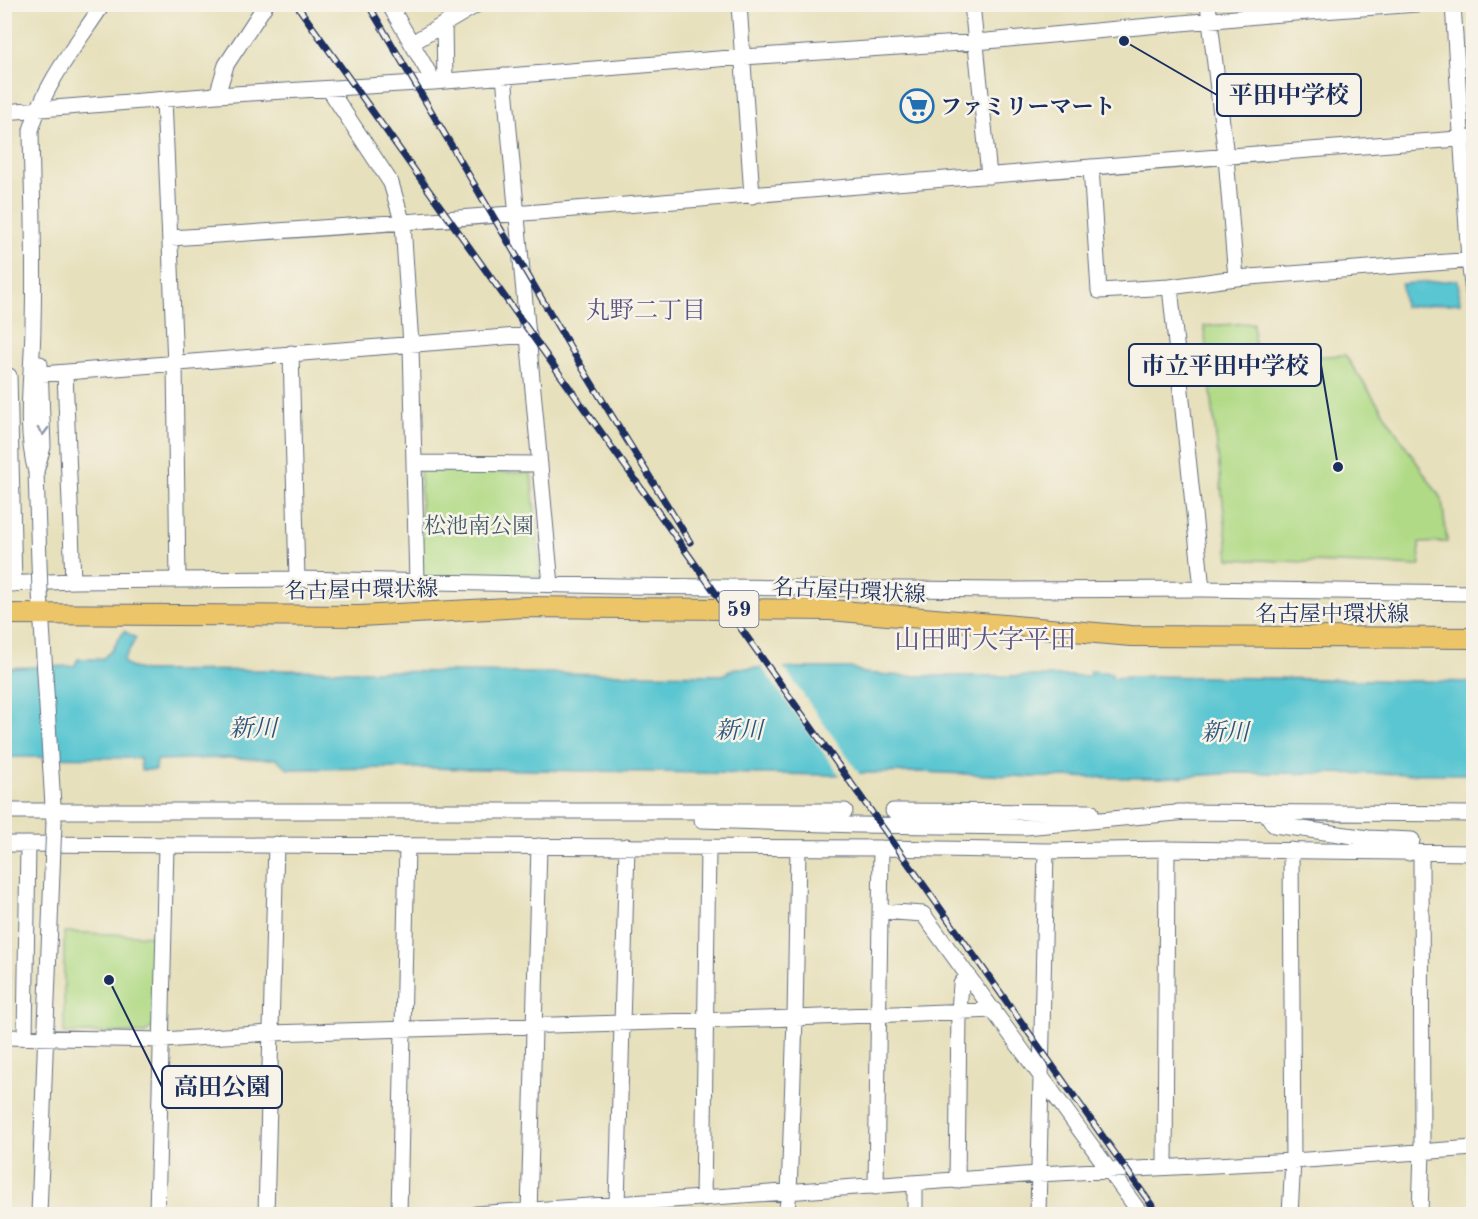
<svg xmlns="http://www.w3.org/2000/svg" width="1478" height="1219" font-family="'Old Standard TT','Noto Serif JP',serif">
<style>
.green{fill:#b0da85;stroke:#668472;stroke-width:1.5}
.water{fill:#5ac6d1;stroke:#3a7a98;stroke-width:1.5}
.pier{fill:#e7e0bc}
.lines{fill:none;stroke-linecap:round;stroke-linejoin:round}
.minor-casing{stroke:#626d7f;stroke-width:17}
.major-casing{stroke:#626d7f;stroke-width:22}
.minor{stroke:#fff;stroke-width:15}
.major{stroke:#edc569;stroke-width:20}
.rail-casing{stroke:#1b2f5e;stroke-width:7}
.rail{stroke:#f7f3e8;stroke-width:4.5;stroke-dasharray:14;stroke-linecap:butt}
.minor-bridge-casing{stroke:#626d7f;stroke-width:17;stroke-linecap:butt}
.minor-bridge{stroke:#fff;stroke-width:15}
.oneway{stroke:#8d97ae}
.labels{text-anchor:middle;stroke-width:5;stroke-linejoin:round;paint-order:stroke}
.shield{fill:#f7f3e8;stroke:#5d6a87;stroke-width:1.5}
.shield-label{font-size:21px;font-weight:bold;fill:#1b2f5e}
.poi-label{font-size:22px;font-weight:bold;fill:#1b2f5e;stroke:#f7f3e8;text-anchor:start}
.park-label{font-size:22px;fill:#405a68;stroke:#f7f3e8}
.street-label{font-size:22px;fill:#1b2f5e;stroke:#f7f3e8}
.neighbourhood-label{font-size:24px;fill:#5b5483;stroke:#f7f3e8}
.water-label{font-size:24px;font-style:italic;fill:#2b557b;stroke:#f7f3e8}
.quarter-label{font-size:26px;fill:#5b5483;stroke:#f7f3e8}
.leader{fill:none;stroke:#1b2f5e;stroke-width:2}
.callout-dot{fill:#1b2f5e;stroke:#f7f3e8;stroke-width:2}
.callout{fill:#f7f3e8;stroke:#1b2f5e;stroke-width:2}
.callout-label{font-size:24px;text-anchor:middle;font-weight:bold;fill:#1b2f5e}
</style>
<rect width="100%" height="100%" fill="#f7f3e8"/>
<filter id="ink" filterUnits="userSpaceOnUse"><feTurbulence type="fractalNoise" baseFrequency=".0167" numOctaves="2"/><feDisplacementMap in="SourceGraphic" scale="12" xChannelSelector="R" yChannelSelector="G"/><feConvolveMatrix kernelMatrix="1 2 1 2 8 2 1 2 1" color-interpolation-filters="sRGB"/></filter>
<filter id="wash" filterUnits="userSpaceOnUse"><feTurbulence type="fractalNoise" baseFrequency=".008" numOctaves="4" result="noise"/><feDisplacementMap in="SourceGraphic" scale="24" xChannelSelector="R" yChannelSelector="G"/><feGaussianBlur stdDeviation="1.35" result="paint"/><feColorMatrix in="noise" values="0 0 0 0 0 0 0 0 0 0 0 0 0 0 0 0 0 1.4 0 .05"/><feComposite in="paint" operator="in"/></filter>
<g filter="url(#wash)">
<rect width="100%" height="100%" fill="#e7e0bc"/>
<path class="green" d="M1253,323l3,37 89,-5 97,145 5,42 -28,1 1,23 -191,-7 -25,-233z
M420,470l111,3 10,103 -119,2z
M64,932l88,4 3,89 -10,8h-81z"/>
<path class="water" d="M1458,280l2,23 -56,4 -2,-23z
M124,631l12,7 -13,23 6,6 16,4 133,-1 445,5 12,-7h117l12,5 41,3h185v-5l22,2v5l41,-2 320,6v92l-236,-1 -79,5 -124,-1 -113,-5 -59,1 -31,2 -411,-7 -132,1 -11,-10 -53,-1 -67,2 -1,10h-15l-1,-12 -135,-1 -1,-89 70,-2 4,-7h24l10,-9z"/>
<path class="pier" d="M760,665h22l79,111 -20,1z"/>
</g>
<g filter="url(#ink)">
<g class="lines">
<g class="minor-casing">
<path id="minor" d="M389,4l45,78
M739,4l13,192
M972,4l17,172
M1208,4l18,153 10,121
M1453,4l16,256 5,41
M444,24l1,57
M412,43l66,-39
M504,76l47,509
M329,89l62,94 12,41 8,121 6,237
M217,95l9,-30 40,-61
M164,99l11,265 3,216
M4,112l213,-17 217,-13 309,-25 233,-15 292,-27 149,-11
M1091,167l8,124 71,-4 66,-9 238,-18
M170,238c435,-27 869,-70 1304,-100
M1170,287l32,302
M291,353l6,226
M65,373l8,208
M42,374l487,-39
M9,376l5,208
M414,463l126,1
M36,471l7,-24 -3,-83
M36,472c-13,-48 -3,-100 -3,-150 2,-64 -1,-128 -2,-192 14,-47 45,-85 72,-126
M4,584l69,-3 224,-2 321,7 382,4 202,-1 272,4
M40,592l14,230
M4,811h841
M893,811l198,1
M1178,812l296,2
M1266,813l8,12 94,13 44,2 -3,13
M702,820l155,5 168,2 162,-15
M4,844l877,4 165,3 121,-2 307,4
M881,911l42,3 218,300
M4,1037l159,3 107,-7 525,-15 199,-8
M25,1037l3,-193
M1165,1167l2,-318
M957,1181l2,-169 2,-28 7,-9
M876,1187l5,-339
M703,1199l5,-350
M617,1204l10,-358
M39,1214l7,-185
M157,1214l9,-369
M266,1214l10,-370
M399,1214l8,-368
M476,1214l562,-40 255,-13 181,-13
M529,1214l10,-368
M786,1214l3,-20 6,-176 3,-170
M915,1214v-30
M1038,1214l8,-363
M1290,1214l3,-53 -2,-311
M1420,1214l2,-64 -1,-296"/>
</g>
<g class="major-casing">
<path id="major" d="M4,614l356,2 165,-9 305,3 301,26 343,2"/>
</g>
<use href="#minor" class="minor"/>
<use href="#major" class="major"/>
<g class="rail-casing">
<path id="rail" d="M296,4l862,1210
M368,4l218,370 104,168"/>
</g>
<use href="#rail" class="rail"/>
<g class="minor-bridge-casing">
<path id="minor-bridge" d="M36,472l4,120
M46,1025l8,-203"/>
</g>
<use href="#minor-bridge" class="minor-bridge"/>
</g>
<defs><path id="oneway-chevron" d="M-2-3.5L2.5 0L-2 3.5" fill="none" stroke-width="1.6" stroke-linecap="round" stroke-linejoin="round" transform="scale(1.5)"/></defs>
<use class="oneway" href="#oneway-chevron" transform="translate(43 431) rotate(89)"/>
</g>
<defs>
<g id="supermarket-ring" transform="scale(1.725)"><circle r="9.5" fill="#f7f3e8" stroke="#1f6fb2" stroke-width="1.5"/><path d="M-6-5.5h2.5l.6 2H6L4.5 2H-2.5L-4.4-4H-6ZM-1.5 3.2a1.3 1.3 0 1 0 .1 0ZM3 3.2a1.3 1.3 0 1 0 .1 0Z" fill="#1f6fb2"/></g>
</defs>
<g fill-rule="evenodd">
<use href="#supermarket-ring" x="917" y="106"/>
</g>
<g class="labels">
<rect class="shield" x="719.5" y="591" width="39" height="36" rx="4.5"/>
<g class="shield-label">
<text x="739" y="616">59</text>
</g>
<g class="poi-label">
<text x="940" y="114">ファミリーマート</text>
</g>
<g class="park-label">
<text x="479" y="533">松池南公園</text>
</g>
<g class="street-label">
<text transform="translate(361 589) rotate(-1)" y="8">名古屋中環状線</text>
<text transform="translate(849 590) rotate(3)" y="8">名古屋中環状線</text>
<text x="1332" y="621">名古屋中環状線</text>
</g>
<g class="neighbourhood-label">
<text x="646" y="318">丸野二丁目</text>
</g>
<g class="water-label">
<text x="253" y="736">新川</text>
<text x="739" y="738">新川</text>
<text x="1225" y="740">新川</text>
</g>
<g class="quarter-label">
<text x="985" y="648">山田町大字平田</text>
</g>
</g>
<path class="leader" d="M1124 41L1217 95M1338 467L1321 365M109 980L162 1087"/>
<g class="callout-dot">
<circle cx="1124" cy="41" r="6"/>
<circle cx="1338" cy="467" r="6"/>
<circle cx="109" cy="980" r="6"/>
</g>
<g class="callout">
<rect x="1217" y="74" width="144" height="42" rx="6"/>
<rect x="1129" y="344" width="192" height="42" rx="6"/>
<rect x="162" y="1066" width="120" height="42" rx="6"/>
</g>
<g class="callout-label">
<text x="1289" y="103">平田中学校</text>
<text x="1225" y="374">市立平田中学校</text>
<text x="222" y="1095">高田公園</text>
</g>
<rect width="1478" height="1219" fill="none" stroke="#f7f3e8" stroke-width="24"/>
</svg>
